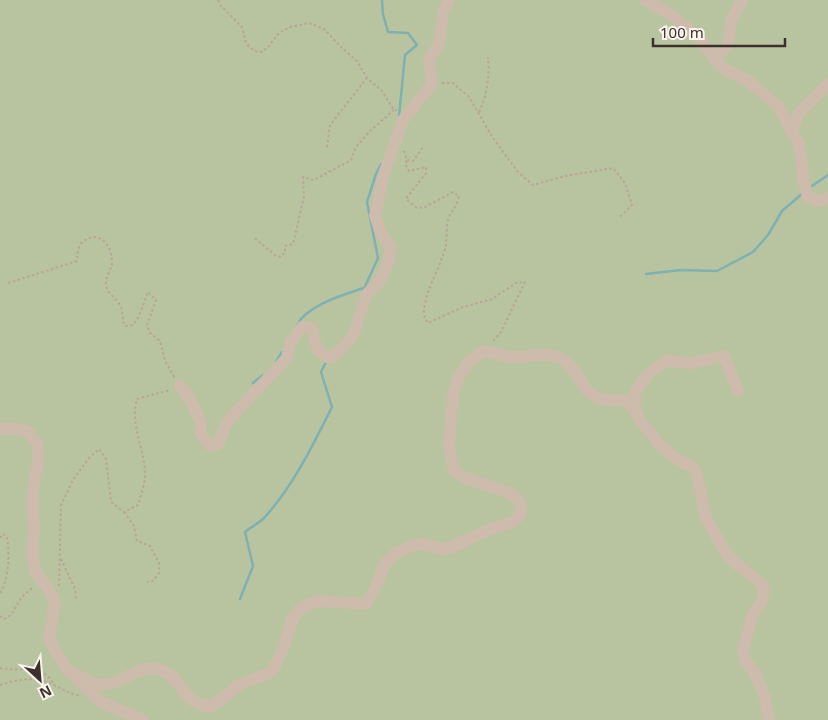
<svg xmlns="http://www.w3.org/2000/svg" width="828" height="720" font-family="'Noto Sans',sans-serif">
<style>
.green{fill:#b8c4a0}
.lines{fill:none;stroke-linecap:round;stroke-linejoin:round}
.stream{stroke:#7fb0b2;stroke-width:2.5}
.path{stroke:#b9a596;stroke-width:2;stroke-dasharray:2.5 2.5;stroke-linecap:butt}
.minor{stroke:#cdbbac;stroke-width:12}
</style>
<rect width="100%" height="100%" fill="#f4ebe1"/>
<path class="green" d="M0,0h828v720h-828z"/>
<g class="lines">
<path class="stream" d="M382,0l1,14 5,18 20,1 9,12 -12,10 -6,61
M809,188l19,-13
M646,274l35,-4 36,1 36,-19 15,-17 14,-24 21,-18
M363,291l15,-33 -11,-56 9,-28 5,-10
M297,325c10,-20 46,-30 67,-37
M276,362l6,-10
M253,383l10,-8
M240,599l13,-33 -8,-34c6,-5 14,-9 19,-14 29,-32 49,-73 68,-111l-11,-35 6,-12"/>
<path class="path" d="M218,0l3,6 21,21 4,16 8,8 8,1 6,-5 11,-14 11,-6 19,-4 15,6 17,18 16,14 10,17 15,13 12,19h3
M442,83h11l16,14 24,41 25,34 15,13 32,-9 48,-8 12,15 7,22 -12,12
M479,112c8,-17 11,-36 9,-55
M327,147l3,-22 37,-47
M404,151l3,9 -2,4 4,7 17,-4v6l-20,26 11,9 8,-1 28,-15 6,4c-2,10 -6,13 -10,21 -3,8 -2,19 -3,28 -5,22 -21,45 -22,67 0,5 2,8 4,11l35,-16 29,-8 24,-16 9,-1 -24,50 -9,10
M407,160l6,1 10,-14
M255,238l21,18 5,1 4,-5v-6l8,-2 11,-47 -1,-20 11,3 37,-20 5,-13 15,-17 23,-20
M8,283l69,-22c1,-8 0,-16 8,-21 16,-10 28,8 27,24 -1,6 -6,12 -6,18 -1,10 9,15 14,23 4,7 1,14 5,21l8,-1 6,-9 9,-24 8,8 -9,25 3,8 10,8 5,20 10,17
M124,512l10,14 3,15 13,5 9,17v10l-6,8 -6,1
M0,538l3,-4 4,3c3,19 2,40 -7,57
M61,559l14,30 1,10
M59,586l2,-81 13,-27 16,-21 9,-8 7,10 5,43 13,10 14,-7c3,-11 8,-23 7,-35 -2,-23 -15,-48 -8,-71l33,-9
M0,616l4,3 7,-4 10,-17 12,-11
M0,668c22,5 39,-7 54,16
M0,685c18,-6 37,-9 54,0 10,5 15,8 26,11"/>
<path class="minor" d="M645,0l25,14 27,22 23,29 8,6 19,9 31,26 21,38 5,39 4,14 11,4 9,-3
M714,58l14,-12 3,-25 11,-21
M793,129l5,-15 30,-30
M180,386l10,13 11,24v11l10,12 7,-2 9,-22 60,-64 3,-15 12,-16 10,1 5,21 10,8 8,-1 19,-22 12,-39 14,-14 8,-18 3,-15 -10,-15 -6,-18 9,-41 19,-54 29,-36 -3,-25 10,-15 4,-31 6,-13
M635,411l1,-21 14,-18 17,-11 24,2 33,-7 14,35
M0,429l12,-1 15,3 10,12 1,17 -6,38 2,28 -2,28 4,19 14,18 5,12 -6,34 7,16 12,17 33,32 42,18
M68,670c8,4 17,10 25,13 25,8 41,-18 63,-14 23,4 24,25 38,32 4,3 10,4 15,6l12,-7 17,-15 34,-13 10,-21 11,-34 9,-10 16,-6 48,3 9,-15 9,-24 12,-12 15,-7 12,-2 19,5 10,-2 36,-17 25,-8 8,-9 -1,-10 -7,-9 -50,-17 -9,-6 -5,-24 4,-54 6,-17 12,-16 13,-9c10,2 21,6 31,6 14,0 32,-5 46,1 17,9 20,35 40,41 6,2 16,1 23,1l11,11 6,11 21,25 14,12 18,9 3,8 9,42 17,30 9,12 30,24 2,6 -2,11 -9,13 -10,35 3,13 9,11 9,22 5,25"/>
</g>
<g transform="translate(40 680) rotate(154)" stroke="#fbf5ee" stroke-width="4" paint-order="stroke">
<path d="M0-4L9 19L0 12L-9 19Z" fill="#3b302b"/>
<text y="-8" font-size="14" font-weight="bold" text-anchor="middle" fill="#3b302b">N</text>
</g>
<path d="M653 38v8h132v-8" fill="none" stroke="#3b302b" stroke-width="2.5"/>
<text x="660" y="38" font-size="15" fill="#3b302b" stroke="#fbf5ee" stroke-width="4" paint-order="stroke">100 m</text>
</svg>
